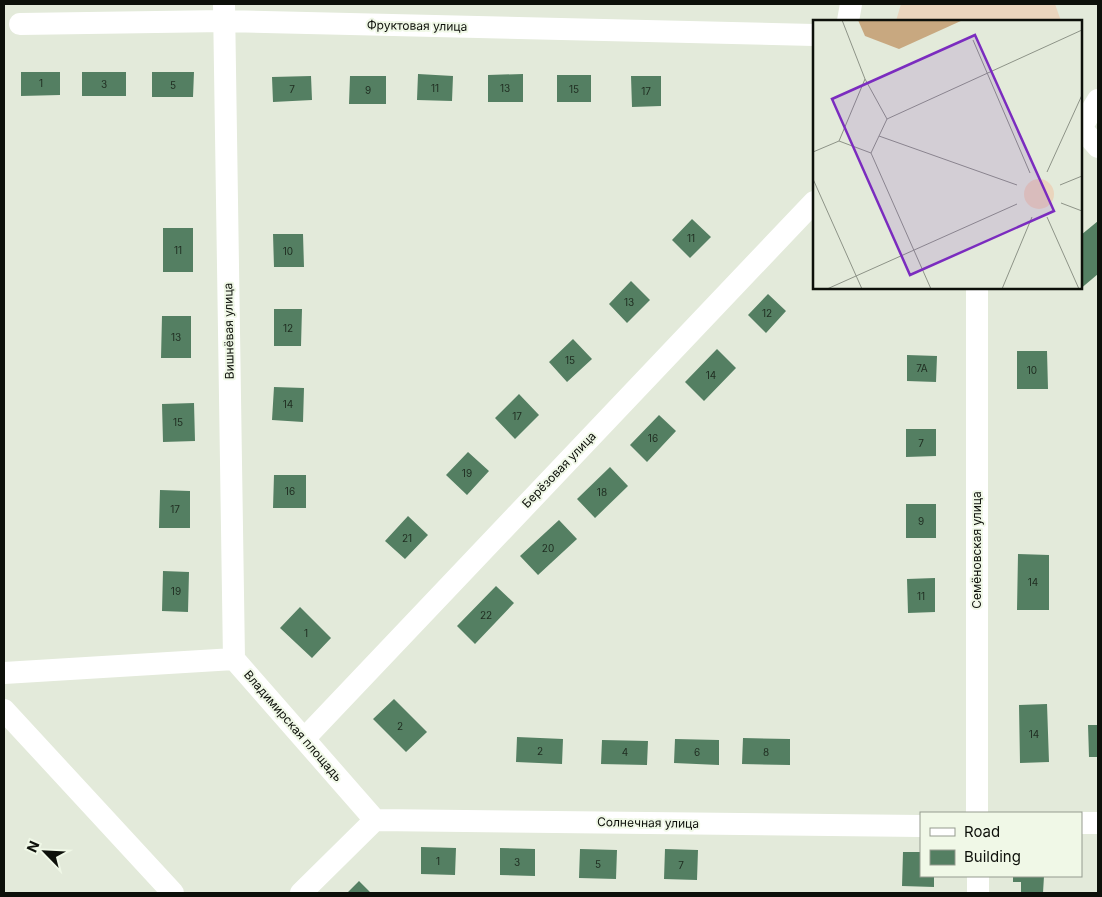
<svg xmlns="http://www.w3.org/2000/svg" width="1102" height="897" font-family="Inter,sans-serif">
<style>
.green{fill:#ead5bd}
.building{fill:#547f62}
.lines{fill:none;stroke-linecap:round;stroke-linejoin:round}
.minor{stroke:#fff;stroke-width:22}
.labels{text-anchor:middle;stroke-width:4;stroke-linejoin:round;paint-order:stroke}
.number-label{font-size:10px;fill:#1f2c20}
.street-label{font-size:12px;fill:#0d100a;stroke:#f0f8e7}
.inset-road{fill:none;stroke:#8d9387;stroke-width:1}
.view{fill:#7b2cbf;fill-opacity:0.15;stroke:#7b2cbf;stroke-width:2.5}
.inset-edge{fill:none;stroke:#0d100a;stroke-width:2.5}
</style>
<rect width="100%" height="100%" fill="#e3eada"/>
<path class="green" d="M901,4h154l6,17h-165z"/>
<path class="building" d="M21,72h39v23l-39,1z
M82,72h44v24h-44z
M152,72h42l-1,25h-41z
M418,74l35,2 -1,25 -35,-1z
M523,74v28h-35v-27z
M557,75h34v27h-34z
M311,76l1,24 -39,2 -1,-25z
M350,76h36v28h-37z
M631,76h30v30l-29,1z
M692,219l19,18 -21,21 -18,-18z
M1098,221v53l-19,16 -43,-1 45,-1v-53z
M163,228h30v44h-30z
M273,234h30l1,33h-30z
M631,281l19,19 -23,23 -18,-19z
M768,294l18,17 -20,22 -18,-18z
M274,309h28l-1,37h-27z
M162,316h29v42h-30z
M573,339l19,20 -25,23 -18,-20z
M717,349l19,19 -32,33 -19,-19z
M1017,351h30l1,38h-31z
M907,355l30,1 -1,26 -29,-1z
M274,387l30,1 -1,34 -31,-2z
M519,394l20,21 -24,24 -20,-21z
M194,403l1,38 -32,1 -1,-38z
M659,415l17,16 -29,31 -17,-17z
M906,429h30v27l-30,1z
M468,452l21,19 -22,24 -21,-20z
M610,467l18,19 -33,32 -18,-19z
M274,475h32v33h-33z
M160,490l30,1v37h-31z
M906,504h30v34h-30z
M408,516l20,19 -23,24 -20,-18z
M559,520l18,19 -39,36 -18,-19z
M1018,554l31,1v55h-32z
M163,571l26,1 -1,40 -26,-1z
M935,578v34l-27,1 -1,-34z
M496,586l18,17 -39,41 -18,-18z
M300,607l31,31 -19,20 -32,-30z
M394,699l33,33 -21,20 -33,-33z
M1047,704l2,58 -29,1 -1,-58z
M1088,725h10v32h-9z
M517,737l46,2 -1,25 -46,-2z
M743,738l47,1v26l-48,-1z
M675,739l44,1v25l-45,-2z
M602,740l46,1 -1,24 -46,-1z
M421,847l35,1 -1,27 -34,-1z
M500,848l35,1v27l-35,-1z
M580,849l37,1 -1,29 -37,-1z
M665,849l33,1 -1,30 -33,-1z
M903,852h18v24h13v11l-32,-1z
M1013,876h31l-1,17h-22v-11h-8z
M359,881l12,12h-24z"/>
<g class="lines">
<path class="minor" d="M224,4l10,655
M848,21l3,-17
M20,24l204,-3 590,14
M1081,128l17,-28
M1081,128l17,19
M977,288v525
M234,659l141,161
M4,673l230,-14
M4,710l169,183
M304,739l510,-537
M375,820l546,6
M1081,823h17
M978,876v17
M301,893l74,-73"/>
</g>
<g class="labels">
<g class="number-label">
<text x="41" y="87">1</text>
<text x="104" y="88">3</text>
<text x="173" y="89">5</text>
<text x="435" y="92">11</text>
<text x="505" y="92">13</text>
<text x="292" y="93">7</text>
<text x="574" y="93">15</text>
<text x="368" y="94">9</text>
<text x="646" y="95">17</text>
<text x="691" y="242">11</text>
<text x="178" y="254">11</text>
<text x="288" y="255">10</text>
<text x="629" y="306">13</text>
<text x="767" y="317">12</text>
<text x="288" y="332">12</text>
<text x="176" y="341">13</text>
<text x="570" y="364">15</text>
<text x="922" y="372">7А</text>
<text x="1032" y="374">10</text>
<text x="711" y="379">14</text>
<text x="288" y="408">14</text>
<text x="517" y="420">17</text>
<text x="178" y="426">15</text>
<text x="653" y="442">16</text>
<text x="921" y="447">7</text>
<text x="467" y="477">19</text>
<text x="290" y="495">16</text>
<text x="602" y="496">18</text>
<text x="175" y="513">17</text>
<text x="921" y="525">9</text>
<text x="407" y="542">21</text>
<text x="548" y="552">20</text>
<text x="1033" y="586">14</text>
<text x="176" y="595">19</text>
<text x="921" y="600">11</text>
<text x="486" y="619">22</text>
<text x="306" y="637">1</text>
<text x="400" y="730">2</text>
<text x="1034" y="738">14</text>
<text x="540" y="755">2</text>
<text x="625" y="756">4</text>
<text x="697" y="756">6</text>
<text x="766" y="756">8</text>
<text x="438" y="865">1</text>
<text x="517" y="866">3</text>
<text x="598" y="868">5</text>
<text x="681" y="869">7</text>
</g>
<g class="street-label">
<text transform="translate(417 26) rotate(1)" y="4">Фруктовая улица</text>
<text transform="translate(229 331) rotate(-91)" y="4">Вишнёвая улица</text>
<text transform="translate(559 470) rotate(-46)" y="4">Берёзовая улица</text>
<text transform="translate(977 550) rotate(-90)" y="4">Семёновская улица</text>
<text transform="translate(293 726) rotate(49)" y="4">Владимирская площадь</text>
<text transform="translate(648 823) rotate(1)" y="4">Солнечная улица</text>
</g>
</g>
<g transform="translate(813 20)">
<rect width="269" height="269" fill="#e3eada"/>
<path d="M211 174a15 15 0 1 1 30 0a15 15 0 1 1-30 0Z" fill="#ead5bd"/>
<path d="M45,0h105l-64,29 -34,-13z" fill="#c8a880"/>
<path class="inset-road" d="M29,0l23,59 22,40M160,20l57,133M74,99l195,-89M66,116l138,49M26,121l26,-62M26,121l32,12M0,132l26,-11M58,133l60,136M58,133l16,-34M234,152l35,-77M0,159l49,110M247,165l22,-9M248,183l21,8M234,197l32,72M14,269l190,-85M189,269l30,-72"/>
<path class="view" d="M162,15l79,176 -144,64 -78,-176z"/>
<rect width="269" height="269" class="inset-edge"/>
</g>
<rect width="1102" height="897" fill="none" stroke="#0d100a" stroke-width="10"/>
<rect x="920" y="812" width="162" height="65" fill="#f0f8e7" stroke="#959b8f"/>
<rect x="930" y="828" width="25" height="8" fill="#ffffff" stroke="#959b8f"/>
<text x="964" y="837" font-size="15" fill="#0d100a">Road</text>
<rect x="930" y="850" width="25" height="15" fill="#547f62" stroke="#959b8f"/>
<text x="964" y="862" font-size="15" fill="#0d100a">Building</text>
<g transform="translate(45 852) rotate(294)" stroke="#f0f8e7" stroke-width="4" paint-order="stroke">
<path d="M0-4L9 19L0 12L-9 19Z" fill="#0d100a"/>
<text y="-8" font-size="14" font-weight="bold" text-anchor="middle" fill="#0d100a">N</text>
</g>
</svg>
